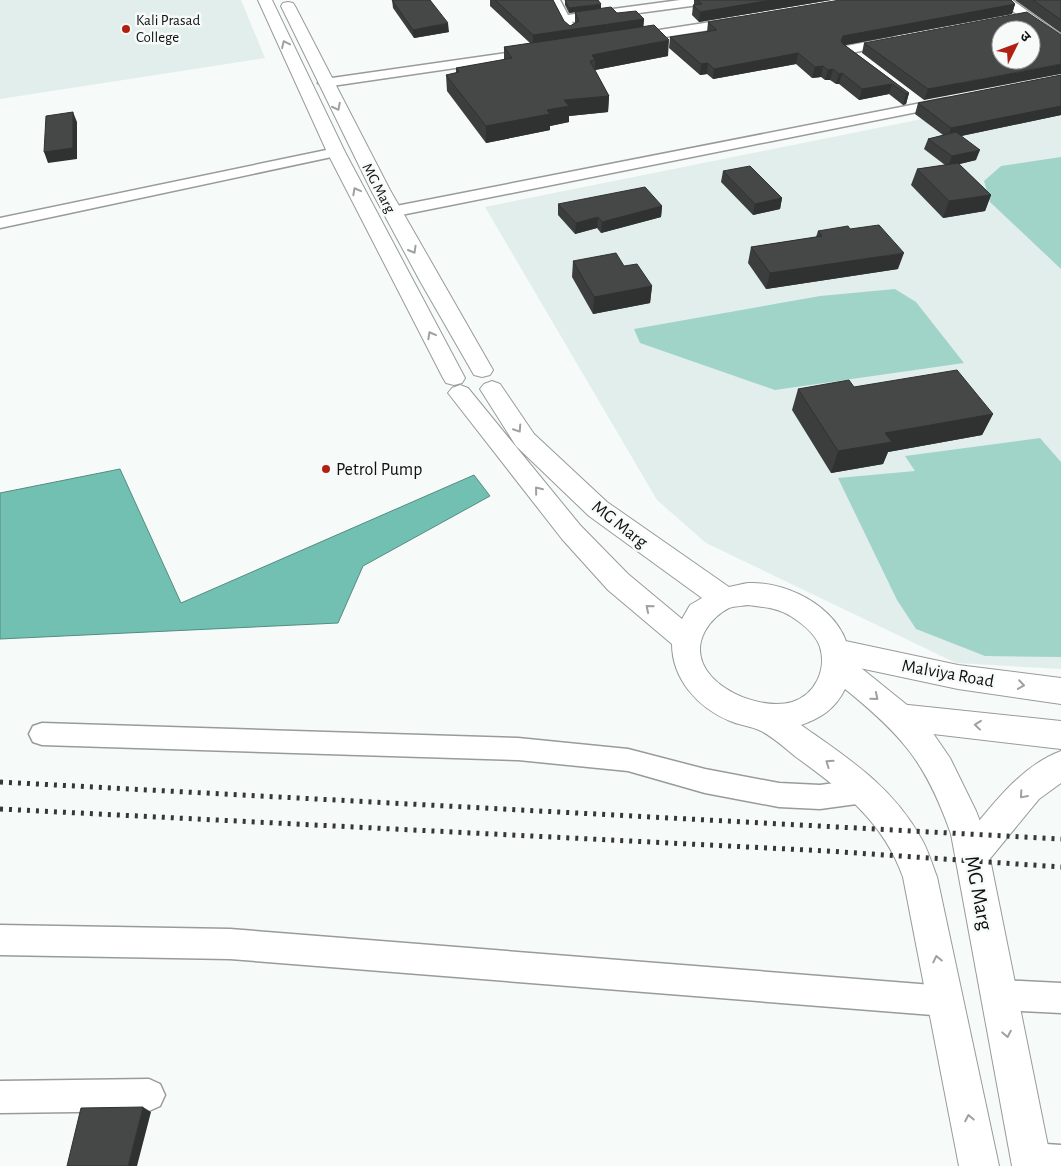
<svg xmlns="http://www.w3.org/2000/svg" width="1061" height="1166" font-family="'Alegreya Sans','Noto Sans Devanagari',sans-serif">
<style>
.built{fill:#e2eeec}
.green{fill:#a1d4c9}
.water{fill:#72c0b1;stroke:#558c81}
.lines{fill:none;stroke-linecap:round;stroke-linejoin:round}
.minor-casing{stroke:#979b9a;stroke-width:3}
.tertiary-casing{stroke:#979b9a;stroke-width:2}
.secondary-casing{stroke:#979b9a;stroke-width:2}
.minor{fill:#fff;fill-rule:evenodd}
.tertiary{fill:#fff;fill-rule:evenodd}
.secondary{fill:#fff;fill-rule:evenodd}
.rail{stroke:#363838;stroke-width:5;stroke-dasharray:3 6;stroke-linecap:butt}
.wall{fill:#3b3e3d}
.shaded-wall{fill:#303232}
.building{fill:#454847;stroke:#303232;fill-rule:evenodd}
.oneway{stroke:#9fa0a0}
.poi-dot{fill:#b02114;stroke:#f6faf9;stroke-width:2}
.labels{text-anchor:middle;stroke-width:5;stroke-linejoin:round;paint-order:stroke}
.far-poi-label{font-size:15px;fill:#101111;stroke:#f6faf9;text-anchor:start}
.far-street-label{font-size:15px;fill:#101111;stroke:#f6faf9}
.poi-label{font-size:18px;fill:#101111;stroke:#f6faf9;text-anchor:start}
.street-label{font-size:18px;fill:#101111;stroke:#f6faf9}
.near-street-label{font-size:21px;fill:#101111;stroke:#f6faf9}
</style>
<rect width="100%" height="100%" fill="#f6faf9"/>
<path class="built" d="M0,0h241l24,58 -265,41z
M1061,91v578l-105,-6 -250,-120 -49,-43 -172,-293z"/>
<path class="green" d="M1061,157v112l-71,-67 -6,-21 17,-15z
M895,289l21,13 48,61 -189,27 -135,-47 -6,-14 186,-33z
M1040,438l21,24v195l-76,-1 -69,-27 -19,-29 -59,-122 77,-7 -10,-15z"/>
<path class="water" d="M120,469l61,134 293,-128 16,21 -127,70 -25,57 -338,16v-146z"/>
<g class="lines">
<g class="minor-casing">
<path id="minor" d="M548,0h12l8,15 112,-15h32l-6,4 -134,18 5,10 -6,4 -6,-4z
M998,0h14l49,35v10l-4,-1z
M737,18l4,1 2,3 -2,3 -108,17 -6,-4 6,-4z
M892,37l6,4 -2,3 -50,10 -6,-4 6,-4z
M534,49l6,4 -2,3 -213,31 -7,-4 7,-4z
M947,98l7,4 -2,3 -561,112 -6,-2 -2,-3 2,-3 6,-2z
M336,148l5,1 2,3 -2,3 -341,73v-10z
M42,723l476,15 110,11 77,20 74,14 41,2 44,-6 9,4 4,8 -4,8 -9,4 -44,6 -41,-2 -74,-14 -77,-22 -110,-11 -476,-15 -9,-3 -4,-8 4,-8z
M0,925l230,4 715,57 11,4 4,11 -4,11 -11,4 -715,-57 -230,-4z
M999,980l62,3v30l-62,-3 -11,-4 -4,-11 4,-11z
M149,1079l11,5 5,11 -5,11 -11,5 -149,2v-32z
M1031,1143l30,2v21h-44l-3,-6 5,-12z"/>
</g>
<g class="tertiary-casing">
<path id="tertiary" d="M836,639l122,26 103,13v26l-103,-15 -122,-26 -10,-4 -5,-8 5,-8z
M899,704l162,17v28l-162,-19 -11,-4 -4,-9 4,-9z
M1061,751v32l-22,16 -55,67 -12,5 -12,-5 -5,-11 5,-11c29,-34 58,-77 101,-93z"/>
</g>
<g class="secondary-casing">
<path id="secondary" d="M258,0h14l73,152 120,226 -3,5 -8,2 -8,-2 -3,-5 -116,-226z
M288,2l5,1 2,3 95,184 103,180 -3,5 -8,2 -8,-2 -54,-94 -49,-91 -90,-184 2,-3z
M492,381l8,3 34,50 73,68 122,85c6,-1 12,-3 19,-4 43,-2 99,29 102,76l57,46 21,21 22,32 26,53 9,23 67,332h-40l-61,-332c-25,-71 -48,-98 -106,-145 -10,20 -24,29 -44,36 48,34 90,60 120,113 7,12 11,26 16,39l62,289h-40l-56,-289c-20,-56 -60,-86 -107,-120 -11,-9 -24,-21 -37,-27 -9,-4 -20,-5 -29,-9 -32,-13 -58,-42 -58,-77l-64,-54 -46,-51 -110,-141 -4,-5 4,-5 8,-3 8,3 112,137 48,49 54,45 8,-14 12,-7 -113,-82 -73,-70 -36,-57 4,-5zM748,605c15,2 31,3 44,12 11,7 24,18 28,30 7,23 -5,48 -28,55 -38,11 -112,-25 -87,-71 5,-9 14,-18 24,-23 6,-2 13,-2 19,-3z"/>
</g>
<use href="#minor" class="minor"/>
<use href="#tertiary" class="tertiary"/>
<use href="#secondary" class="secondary"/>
<path class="rail" d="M0,782l1061,57
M0,809l827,42 234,16"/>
</g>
<path class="wall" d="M392,0l57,32 -35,6 -21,-30z
M490,0h63l11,21 6,5 5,-3v-11l-6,1 -4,-8v-5l52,13 27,6 -1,8 25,29 -73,14 14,26 -1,16 -39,4v6l-19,4v4l-64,13 -39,-52 -1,-16 10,-2v-5l48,-8v-13l26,-4 -40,-37z
M694,0h137l-132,22 -7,-7 1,-10h1z
M1015,0h46v33z
M1015,4l-3,10 -167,31 64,48 -3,11 -3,1 -14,-11 -30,6 -20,-16h-3l-6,-4h-5l-4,-3 -9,1 -16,-14 -83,15 -6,-5 -7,1 -31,-27 1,-11 37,-5 1,-10z
M1061,35l-137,65 -62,-47 2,-10z
M1061,75v40l-100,21 15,24 -17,4 32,31 -6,16 -42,7 -32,-33 6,-16 28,-4 -21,-16 4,-10 15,-4 -28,-21 3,-11z
M723,171l59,27 -2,11 -27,6 -32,-33z
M558,204l104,2 -1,11 -60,16 -4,-5 -22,6 -17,-19z
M850,229l48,40 -132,20 -18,-26 3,-16 65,-10 2,-6z
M573,261l51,5 28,20 -2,17 -57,11 -21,-37z
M854,387l139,27 -11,21 -94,17 -5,12 -52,9 -39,-63 6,-21z"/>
<path class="shaded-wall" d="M772,0h59l-132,22 1,-10z
M601,4v5l-32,4v-5z
M1015,4l-3,10 -172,32 1,-5 2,-5z
M644,19l-1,12 -110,16v-12z
M448,23l1,9 -35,6 -1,-8z
M669,40l-1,16 -73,14v-10l-3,-5z
M798,53l-2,11 -83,15 1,-10z
M708,63l-1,11 -7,1 1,-11z
M1061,64v10l-137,26 4,-11z
M823,66l-2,11 -9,1 3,-11z
M833,69l-3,11h-5l3,-10z
M842,73l-3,11h-3l3,-10z
M892,84l-3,10 -30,6 3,-11z
M909,93l-3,11 -3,1 3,-11z
M609,96l-1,16 -39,4v6l-19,4v4l-64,13v-17l61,-16 17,-10z
M1061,106v9l-114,24 4,-11z
M73,112l4,10v37l-29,4 -4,-11z
M980,150l-4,10 -28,7 4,-11z
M991,195l-6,16 -42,7 6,-17z
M782,198l-2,11 -27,6 2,-11z
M662,206l-1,11 -60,16 1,-11z
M598,217l-1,11 -22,6 1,-11z
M904,253l-6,16 -132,20 4,-16z
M652,286l-2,17 -57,11 1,-17z
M993,414l-11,21 -94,17 -5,12 -52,9 7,-22 47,-18z
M143,1107l8,5 -14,54h-9z"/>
<path class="building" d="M392,0h38l18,23 -35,7z
M495,0h58l11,21 6,5 9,-5 -4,-9 36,-5 6,6 19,-2 8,8 -111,16z
M565,0h33l3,4 -32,4z
M698,0h74l-72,12 -7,-7 9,-1z
M840,0h171l4,4 -172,32 -2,5 2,3 66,49 -3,1 -14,-10 -30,5 -20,-16 -3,1 -6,-5 -5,1 -5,-4 -8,1 -17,-14 -84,16 -6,-6 -7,1 -31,-27 47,-7 -9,-8z
M1033,0h28v20z
M1027,12l34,23v29l-133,25 -64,-46zM1001,30h30v30h-30z
M654,25l15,15 -77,15 3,5 -5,1 19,35 -45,4 5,6 -22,4 3,4 -64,12 -40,-51 13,-3 -3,-4 56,-10 -8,-11z
M1061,75v31l-110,22 -33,-25z
M73,112v36l-29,4 2,-36z
M956,132l24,18 -28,6 -24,-17z
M958,163l33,32 -42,6 -32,-32z
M750,166l32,32 -27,6 -32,-33z
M645,187l17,19 -60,16 -4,-5 -22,6 -18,-19z
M879,225l25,28 -134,20 -19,-26 71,-11 -4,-5 30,-5 2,3z
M616,253l8,13 13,-2 15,22 -58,11 -21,-36z
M957,370l36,44 -108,19 7,9 -54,9 -40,-62 51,-9 5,7z
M143,1107l-15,59h-61l14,-58z"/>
<defs><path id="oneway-chevron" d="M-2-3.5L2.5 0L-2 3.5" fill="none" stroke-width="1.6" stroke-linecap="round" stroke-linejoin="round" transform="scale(1.25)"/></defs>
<g class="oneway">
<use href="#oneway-chevron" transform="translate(285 44) rotate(-115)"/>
<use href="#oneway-chevron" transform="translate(337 107) rotate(63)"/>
<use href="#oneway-chevron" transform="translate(356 191) rotate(-118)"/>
<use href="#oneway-chevron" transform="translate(413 250) rotate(60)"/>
<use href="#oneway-chevron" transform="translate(431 335) rotate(-118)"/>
<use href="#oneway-chevron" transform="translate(518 429) rotate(57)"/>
<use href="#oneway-chevron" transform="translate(538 490) rotate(-129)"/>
<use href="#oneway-chevron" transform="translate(649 608) rotate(-140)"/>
<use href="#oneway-chevron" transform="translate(1021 685) rotate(8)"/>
<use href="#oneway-chevron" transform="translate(875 697) rotate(40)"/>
<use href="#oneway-chevron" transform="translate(978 725) rotate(-174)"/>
<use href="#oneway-chevron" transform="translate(829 763) rotate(-145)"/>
<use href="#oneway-chevron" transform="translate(1023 795) rotate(131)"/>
<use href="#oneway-chevron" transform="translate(937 959) rotate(-102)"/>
<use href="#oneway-chevron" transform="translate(1007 1034) rotate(79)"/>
<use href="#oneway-chevron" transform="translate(969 1118) rotate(-101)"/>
</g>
<g class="poi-dot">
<circle cx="126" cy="29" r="5"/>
<circle cx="326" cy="469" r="5"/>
</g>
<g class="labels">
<g class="far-poi-label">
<text x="136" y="25">Kali Prasad<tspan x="136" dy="17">College</tspan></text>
</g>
<g class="far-street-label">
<text transform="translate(379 188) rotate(62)" y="5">MG Marg</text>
</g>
<g class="poi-label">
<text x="336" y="475">Petrol Pump</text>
</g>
<g class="street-label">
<text transform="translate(620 524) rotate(38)" y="6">MG Marg</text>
<text transform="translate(948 673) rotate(10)" y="6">Malviya Road</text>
</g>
<g class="near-street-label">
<text transform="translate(979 893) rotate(79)" y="7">MG Marg</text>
</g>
</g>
<g transform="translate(1016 45) rotate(48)"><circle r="24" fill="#f6faf9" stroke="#9a9d9c"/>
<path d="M0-4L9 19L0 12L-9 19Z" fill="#b02114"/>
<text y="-8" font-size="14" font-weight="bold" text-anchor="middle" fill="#101111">उ</text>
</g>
</svg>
